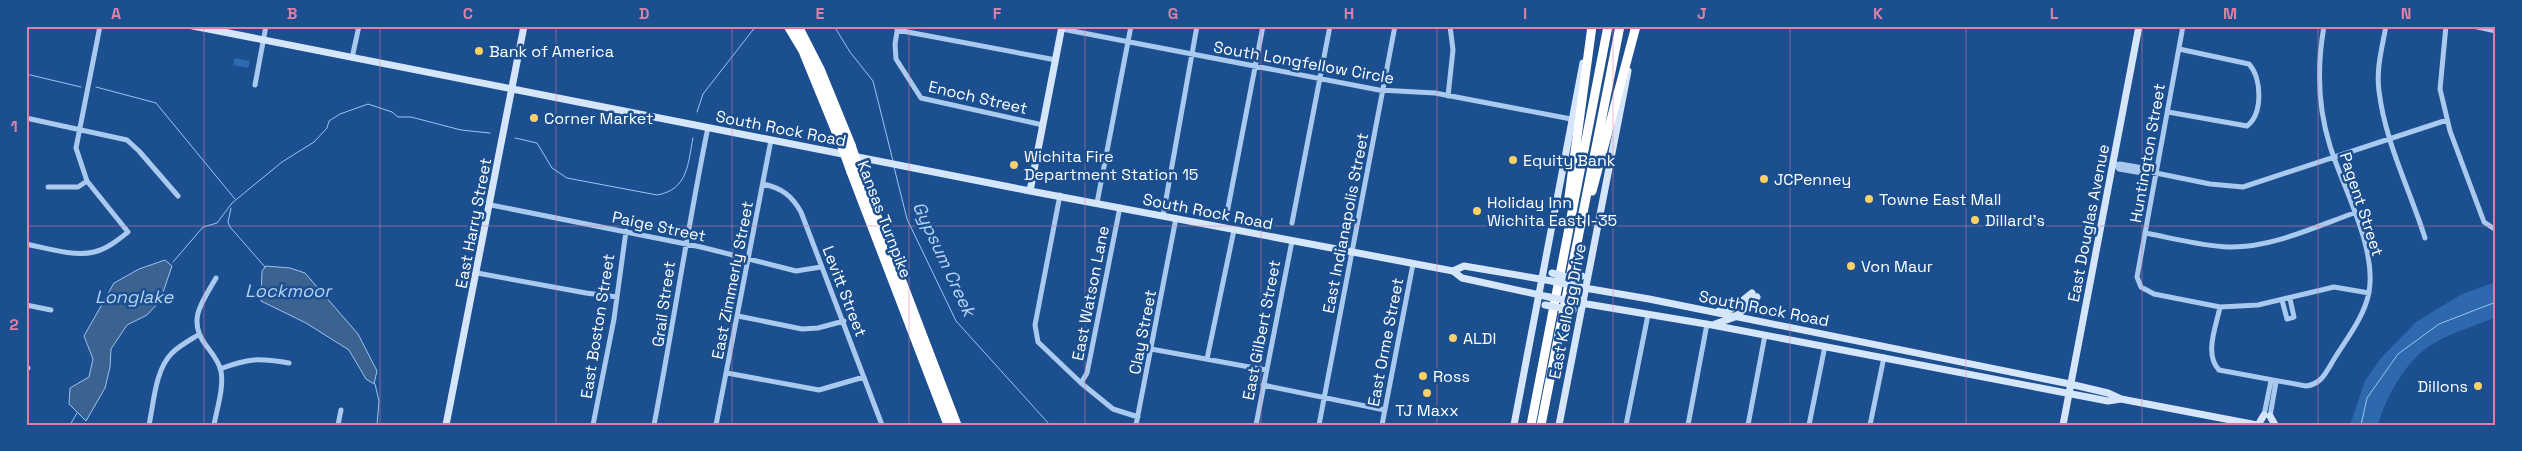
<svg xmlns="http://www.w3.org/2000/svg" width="2522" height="451" font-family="'Space Grotesk',sans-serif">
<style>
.green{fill:#2e69ad}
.water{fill:#3c6290;stroke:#9cc4f0}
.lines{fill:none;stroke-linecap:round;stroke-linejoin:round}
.stream{stroke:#9cc4f0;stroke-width:1}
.street{stroke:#a9c9ee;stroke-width:5}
.secondary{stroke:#d6e6fa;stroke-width:7}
.highway{stroke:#fff;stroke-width:9}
.secondary-bridge{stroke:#d6e6fa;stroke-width:7}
.highway-bridge{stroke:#fff;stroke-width:9}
.grid{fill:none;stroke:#dd80a5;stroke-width:1;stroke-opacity:0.55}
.poi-dot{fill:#ffd166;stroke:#1b4f8f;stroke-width:2}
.labels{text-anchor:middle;stroke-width:5;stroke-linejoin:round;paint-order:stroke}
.poi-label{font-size:16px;fill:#fff;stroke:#1b4f8f;text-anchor:start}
.street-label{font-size:16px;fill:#fff;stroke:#1b4f8f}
.water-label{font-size:18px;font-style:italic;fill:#b5d3f5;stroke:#1b4f8f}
.neatline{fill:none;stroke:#dd80a5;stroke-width:2}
.grid-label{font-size:16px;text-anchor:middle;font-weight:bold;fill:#dd80a5}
</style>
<rect width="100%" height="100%" fill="#1b4f8f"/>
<path class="green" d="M235,58l15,3 -2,7 -15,-3z
M2496,282v35c-21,9 -46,16 -65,28 -25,16 -45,51 -53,80h-28l15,-44 16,-23 35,-36 46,-28z"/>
<path class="water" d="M165,260l7,6 -12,35 -13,14 -20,10 -16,24 -1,18 -5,21 -19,33 -17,-17 1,-16 19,-11 4,-18 -9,-23 30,-53 25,-14z
M266,266l24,2 15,5 53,61 19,37 -3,13 -8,-5 -17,-29 -43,-27 -45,-22 1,-30z"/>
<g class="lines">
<path class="stream" d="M834,26l16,26 23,29 20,80
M26,74l55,13
M96,87l60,16 79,96
M697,112l6,-18 53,-68
M515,138l22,5 15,25 15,10 90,17c31,-5 31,-32 36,-57
M894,167l13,52 49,102 94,104
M231,208l-3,14 2,5 35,40
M173,262l30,-35 14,-4 15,-20 50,-41 32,-20 13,-14 2,-7 11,-7 28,-10 24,8 6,5h13l50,13 29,3
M375,384l4,17 -2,24
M70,425l7,-12
M2361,425l6,-27 31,-44 41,-30 57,-22"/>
<path class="street" d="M898,26l-3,18 1,15 25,39 122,27
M2183,26l-46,251 4,10 13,7 66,13 38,-2 76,-18 35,6
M2386,26c-4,22 -10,43 -7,65 6,51 31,99 46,147
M2446,26l-6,63 10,42 34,91 12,8
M2473,26l23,5
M1062,29l317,61 56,3 136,26
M897,30l159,30
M352,58l7,-32
M255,85l11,-59
M1448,96l5,-46 -3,-24
M2168,112l79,14c16,-12 15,-48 2,-62l-70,-15
M26,118l101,22 12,11 39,45
M2115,165l5,-1 29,5 2,3
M2117,166l2,3 29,5 3,-2 59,12 33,3 204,-67
M763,184c19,4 29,12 38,28l81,213
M48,187h30l9,-6
M1060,195l-25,130 3,17 43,41 32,26 25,8
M1097,203l34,-177
M491,205l210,42 95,24 25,-4
M1227,213l36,-187
M1163,216l34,-190
M1292,223l38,-197
M2145,233c27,5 56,13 84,14 42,1 86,-20 125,-34
M26,244c20,4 48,13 68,8 13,-3 24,-12 34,-20l-41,-51 -11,-33 24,-122
M477,273l109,20 31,4
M2282,300l5,19 7,-2 -4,-18
M26,305l25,5
M2220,307c-4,20 -16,47 -1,63l87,16c17,-2 21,-16 30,-30 12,-19 29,-41 33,-64 8,-44 -26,-104 -39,-146 -12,-38 -13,-80 -6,-120
M738,316l64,13 16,-1 26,-7
M1151,349l115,21
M1207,359l27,-129
M26,368h2
M220,369c29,-11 38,-11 69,-6
M727,373l92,17 45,-13
M1081,383l6,-10 33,-166
M1263,385l122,25
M2264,415l7,-34
M2270,416l6,-34
M149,425c5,-23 6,-55 23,-72 7,-7 18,-13 26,-18
M214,425c3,-17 10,-37 7,-54 -2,-10 -10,-19 -16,-27 -18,-25 -2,-43 11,-66
M338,425l3,-15
M593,425l21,-106 12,-88
M654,425c19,-99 34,-199 54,-298
M716,425l55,-285
M1136,425l40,-207
M1256,425l36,-184
M1319,425l76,-399
M1382,425l31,-161
M1626,425l22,-110
M1688,425l19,-101
M1748,425l17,-90
M1809,425l16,-79
M1870,425l14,-68"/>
<path class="secondary" d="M193,26l837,165 423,80 9,7 87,19
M1030,191l32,-165
M1453,271l11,-5 88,15
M1579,287l70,12 421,85 38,9 13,6 136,26
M1575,302l137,23 396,76 13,-2
M1719,311l14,-3 19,-15
M1715,324l20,-7 22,-20
M2270,416l5,9
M446,425l78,-399
M1514,425l69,-362
M1559,425l69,-354
M2063,425l76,-399
M2258,425l6,-10"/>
<path class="highway" d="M788,26l15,25 38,93
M798,26l22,43 31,76
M851,172l97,253
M860,172l97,253
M1592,191l44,-165
M1568,204l24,-178
M1531,425l77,-399
M1541,425l79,-399"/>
<path class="secondary-bridge" d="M1552,273l22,6 8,-3
M1552,281l27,6
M1549,297l26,5
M1545,305l28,5"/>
<path class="highway-bridge" d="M841,144l10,28
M851,145l9,27"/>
</g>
<path class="grid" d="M204,26v399M380,26v399M556,26v399M732,26v399M909,26v399M1085,26v399M1261,26v399M1437,26v399M1613,26v399M1790,26v399M1966,26v399M2142,26v399M2318,26v399M26,226h2470"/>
<g class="poi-dot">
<circle cx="479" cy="51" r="5"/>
<circle cx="534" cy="118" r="5"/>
<circle cx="1513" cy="160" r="5"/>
<circle cx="1014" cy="165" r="5"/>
<circle cx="1764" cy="179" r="5"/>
<circle cx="1869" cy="199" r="5"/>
<circle cx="1477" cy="211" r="5"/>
<circle cx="1975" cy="220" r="5"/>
<circle cx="1851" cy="266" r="5"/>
<circle cx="1453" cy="338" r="5"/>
<circle cx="1423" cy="376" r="5"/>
<circle cx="2478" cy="386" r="5"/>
<circle cx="1427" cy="393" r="5"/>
</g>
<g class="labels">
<g class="poi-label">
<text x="489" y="57">Bank of America</text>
<text x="544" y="124">Corner Market</text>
<text x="1024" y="162">Wichita Fire<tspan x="1024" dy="18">Department Station 15</tspan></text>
<text x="1523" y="166">Equity Bank</text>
<text x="1774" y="185">JCPenney</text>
<text x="1879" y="205">Towne East Mall</text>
<text x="1487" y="208">Holiday Inn<tspan x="1487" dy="18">Wichita East I-35</tspan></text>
<text x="1985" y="226">Dillard's</text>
<text x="1861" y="272">Von Maur</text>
<text x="1463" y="344">ALDI</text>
<text x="1433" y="382">Ross</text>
<text x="2468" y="392" text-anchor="end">Dillons</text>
<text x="1427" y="416" text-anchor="middle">TJ Maxx</text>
</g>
<g class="street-label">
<text transform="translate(1304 62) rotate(10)" y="6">South Longfellow Circle</text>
<text transform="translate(978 97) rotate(13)" y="6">Enoch Street</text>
<text transform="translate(781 128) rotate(11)" y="6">South Rock Road</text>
<text transform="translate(2147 153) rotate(-80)" y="6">Huntington Street</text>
<text transform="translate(2362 204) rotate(72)" y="6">Pagent Street</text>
<text transform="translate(1208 211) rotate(11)" y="6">South Rock Road</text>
<text transform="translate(885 219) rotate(69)" y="6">Kansas Turnpike</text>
<text transform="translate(473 223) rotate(-79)" y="6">East Harry Street</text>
<text transform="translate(1345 223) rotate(-79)" y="6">East Indianapolis Street</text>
<text transform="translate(2088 223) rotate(-79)" y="6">East Douglas Avenue</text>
<text transform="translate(659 226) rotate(12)" y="6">Paige Street</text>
<text transform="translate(732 280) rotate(-79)" y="6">East Zimmerly Street</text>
<text transform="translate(845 291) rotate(69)" y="6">Levitt Street</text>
<text transform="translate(1090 293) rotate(-79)" y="6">East Watson Lane</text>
<text transform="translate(663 304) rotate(-82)" y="6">Grail Street</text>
<text transform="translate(1764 308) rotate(11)" y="6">South Rock Road</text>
<text transform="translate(1567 311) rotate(-79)" y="6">East Kellogg Drive</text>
<text transform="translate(597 326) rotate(-81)" y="6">East Boston Street</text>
<text transform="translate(1261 330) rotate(-79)" y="6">East Gilbert Street</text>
<text transform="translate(1142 332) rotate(-79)" y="6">Clay Street</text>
<text transform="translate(1385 342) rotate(-79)" y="6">East Orme Street</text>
</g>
<g class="water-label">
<text transform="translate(944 259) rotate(65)" y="6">Gypsum Creek</text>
<text x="288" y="297">Lockmoor</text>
<text x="134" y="303">Longlake</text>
</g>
</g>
<rect width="2522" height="451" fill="none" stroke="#1b4f8f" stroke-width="55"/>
<rect x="28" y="28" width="2466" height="396" class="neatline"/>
<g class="grid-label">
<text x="116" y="19">A</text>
<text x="292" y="19">B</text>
<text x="468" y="19">C</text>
<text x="644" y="19">D</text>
<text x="820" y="19">E</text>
<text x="997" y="19">F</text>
<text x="1173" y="19">G</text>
<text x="1349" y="19">H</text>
<text x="1525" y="19">I</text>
<text x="1702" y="19">J</text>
<text x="1878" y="19">K</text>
<text x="2054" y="19">L</text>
<text x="2230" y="19">M</text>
<text x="2406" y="19">N</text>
<text x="14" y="132">1</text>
<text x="14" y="330">2</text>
</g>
</svg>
